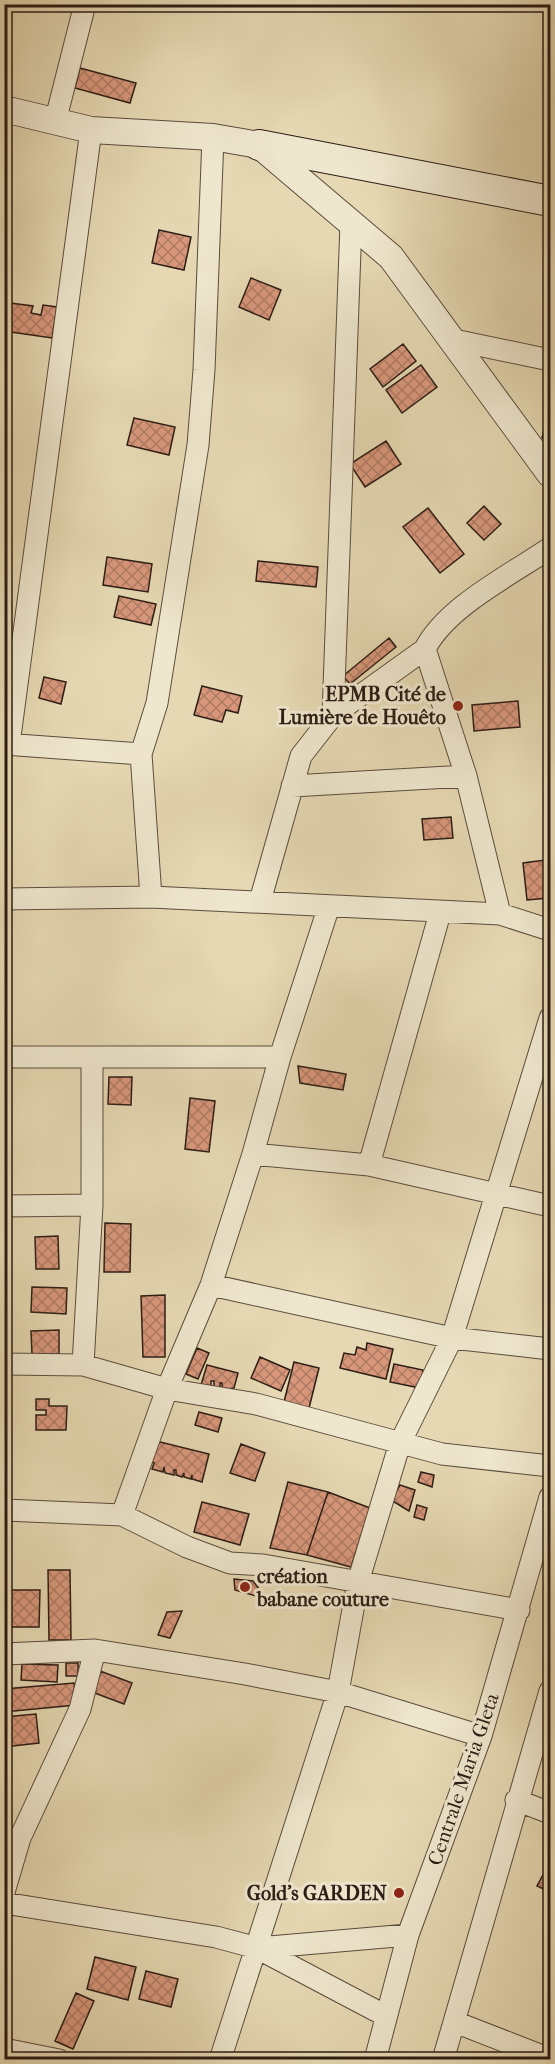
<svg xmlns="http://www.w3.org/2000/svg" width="555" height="2064" font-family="'IM FELL French Canon',serif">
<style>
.building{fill:url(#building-cross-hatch);stroke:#2d1d15;stroke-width:1.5}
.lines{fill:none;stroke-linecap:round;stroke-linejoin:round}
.minor-casing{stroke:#5b4c3c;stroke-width:23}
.tertiary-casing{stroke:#5b4c3c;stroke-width:28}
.secondary-casing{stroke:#2d1d15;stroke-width:32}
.minor{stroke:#eee6cd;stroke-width:21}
.tertiary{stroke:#eee6cd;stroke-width:26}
.secondary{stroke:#eee6cd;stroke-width:30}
.poi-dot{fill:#8f2418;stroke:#eee6cd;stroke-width:2}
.labels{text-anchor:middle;stroke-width:6;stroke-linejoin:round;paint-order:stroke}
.poi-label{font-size:20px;font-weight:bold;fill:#2d1d15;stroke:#eee6cd;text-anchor:end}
.street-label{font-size:20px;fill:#2d1d15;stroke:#eee6cd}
</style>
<defs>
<pattern id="building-cross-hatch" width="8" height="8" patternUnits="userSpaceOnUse" patternTransform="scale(1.5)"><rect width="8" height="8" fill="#d8977b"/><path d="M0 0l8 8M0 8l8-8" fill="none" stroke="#b07b64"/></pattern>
</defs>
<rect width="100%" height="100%" fill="#e5d8b2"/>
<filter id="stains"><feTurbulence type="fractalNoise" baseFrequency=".00333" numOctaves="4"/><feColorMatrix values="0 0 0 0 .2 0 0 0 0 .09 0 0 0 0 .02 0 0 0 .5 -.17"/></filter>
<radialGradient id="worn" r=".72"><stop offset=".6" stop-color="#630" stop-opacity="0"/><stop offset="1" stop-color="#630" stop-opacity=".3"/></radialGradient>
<path class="building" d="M80,68l56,15 -6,20 -55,-15z
M159,230l32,7 -7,33 -32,-7z
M251,278l30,12 -12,30 -30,-13z
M10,303l23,3 -2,7 10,2 2,-10 14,2 -5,31 -48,-7v-23l7,1z
M403,344l13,17 -33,26 -13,-18z
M421,365l16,22 -35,26 -16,-23z
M134,418l41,9 -6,28 -42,-10z
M546,420l4,1v20l-8,-3z
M386,441l15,23 -36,23 -15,-23z
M484,506l17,18 -17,16 -17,-17z
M428,508l36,46 -24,19 -37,-46z
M107,557l45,7 -4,28 -45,-7z
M258,561l60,6 -2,20 -60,-6z
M119,596l37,8 -5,21 -37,-8z
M389,638l7,9 -46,37 -7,-8z
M44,677l22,5 -5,22 -22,-6z
M202,686l40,10 -4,17 -12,-3 -4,12 -28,-7z
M518,701l2,26 -46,4 -2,-26z
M451,817l2,21 -29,2 -2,-21z
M545,860l4,38 -22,2 -4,-37z
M298,1066l48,8 -3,16 -43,-7z
M109,1077h23l-1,28 -23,-1z
M190,1098l25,3 -6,51 -24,-3z
M105,1223l26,1 -1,48h-26z
M58,1236l1,33h-23l-1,-32z
M32,1287l35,1 -1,26 -35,-2z
M165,1295v62h-22l-2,-61z
M59,1330v24l-27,1 -1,-24z
M367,1343l26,6 -7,30 -46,-11 4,-15 11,2 2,-8 9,3z
M197,1348l12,5 -11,26 -12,-5z
M260,1357l30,13 -9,21 -30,-13z
M294,1362l25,6 -11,44 -25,-6z
M394,1364l29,6 -3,18 -30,-6z
M207,1365l31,8 -4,15 -12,2v-7h-2v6l-6,-2v-6h-3v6l-10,-2z
M36,1399h13v7h18l-1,24h-30v-15h10v-5h-10z
M199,1412l23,6 -4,14 -23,-7z
M156,1441l53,13 -7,28 -10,-3v-4l-1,4 -7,-2v-4l-2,4 -6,-2v-5h-2v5l-9,-2 -1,-6 -1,5 -11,-3 2,-6 -3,-1z
M241,1444l24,9 -10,28 -25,-8z
M421,1472l13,3 -2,12 -14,-5z
M288,1482l40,10 -21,63 -37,-7z
M400,1485l15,5 -6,21 -18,-11z
M328,1492l42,16 -19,59 -44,-12z
M202,1502l47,12 -9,31 -46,-13z
M417,1505l10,3 -3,12 -10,-3z
M48,1570h22l1,70h-22z
M234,1579l19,2 14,18 -32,-9z
M4,1590h36l-1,37h-35z
M182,1611l-12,27 -12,-3 9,-23z
M66,1663h12v13h-12z
M22,1664l36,1 -1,17 -36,-2z
M100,1671l32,12 -8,21 -32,-12z
M74,1683l2,22 -72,7v-23z
M36,1714l3,29 -35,4v-30z
M550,1862v30l-13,-6z
M95,1957l41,10 -8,33 -41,-11z
M146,1971l32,8 -7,28 -32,-8z
M76,1993l18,8 -21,48 -18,-8z"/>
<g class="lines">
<g class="minor-casing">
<path id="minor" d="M55,122l30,-118
M454,340l96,20
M333,715l18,-492
M4,744l137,10
M9,744l82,-614
M292,786l174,-10
M151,897l-10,-143 16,-51 41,-258 6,-75 9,-233
M4,899l147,-2 349,17 50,16
M260,901l41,-145 32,-41 92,-66
M500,914l-34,-138 -41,-127c21,-42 87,-75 125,-101
M4,1057h276l-27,97 -42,131 -44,104 -45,126
M280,1057l49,-151
M253,1154l116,11 181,41
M369,1165l71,-252
M4,1206l88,-1
M211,1285l241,53 98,11
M4,1364l79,1 84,24 89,15 186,50 108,12
M83,1365l9,-160v-148
M4,1510l118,5 65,32 43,16 33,2 256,45
M4,1654l91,-4 150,24 93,18 143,44
M516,1800l34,13
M4,1892l16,-54 60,-129 15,-59
M4,1903l212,34 41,11 129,68
M258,1948l150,-13
M455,2022l95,37
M4,2049l55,11
M220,2060l118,-368 20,-110 42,-139 52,-105 98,-320
M375,2060l33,-125 73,-199 69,-239
M443,2060l107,-369"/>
</g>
<g class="tertiary-casing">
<path id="tertiary" d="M4,109l87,21 122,7 46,8 132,112 159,217"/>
</g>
<g class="secondary-casing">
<path id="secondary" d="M259,145l291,56"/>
</g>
<use href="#minor" class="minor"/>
<use href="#tertiary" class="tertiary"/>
<use href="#secondary" class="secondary"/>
</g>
<g class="poi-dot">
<circle cx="458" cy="706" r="6"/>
<circle cx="245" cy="1587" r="6"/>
<circle cx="399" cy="1893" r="6"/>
</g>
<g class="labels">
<g class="poi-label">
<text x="446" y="701">EPMB Cité de<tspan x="446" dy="23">Lumière de Houêto</tspan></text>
<text x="257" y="1583" text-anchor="start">création<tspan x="257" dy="23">babane couture</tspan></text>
<text x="387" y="1900">Gold's GARDEN</text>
</g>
<g class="street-label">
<text transform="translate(463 1779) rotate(-71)" y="7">Centrale Maria Gleta</text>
</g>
</g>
<rect width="555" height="2064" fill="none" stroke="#e5d8b2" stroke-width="24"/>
<rect x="6" y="6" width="543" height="2052" fill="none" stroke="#2d1d15" stroke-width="3"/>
<rect x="12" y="12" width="531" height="2040" fill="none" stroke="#2d1d15" stroke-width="1.5"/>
<rect width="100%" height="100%" filter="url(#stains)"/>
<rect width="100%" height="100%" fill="url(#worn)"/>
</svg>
